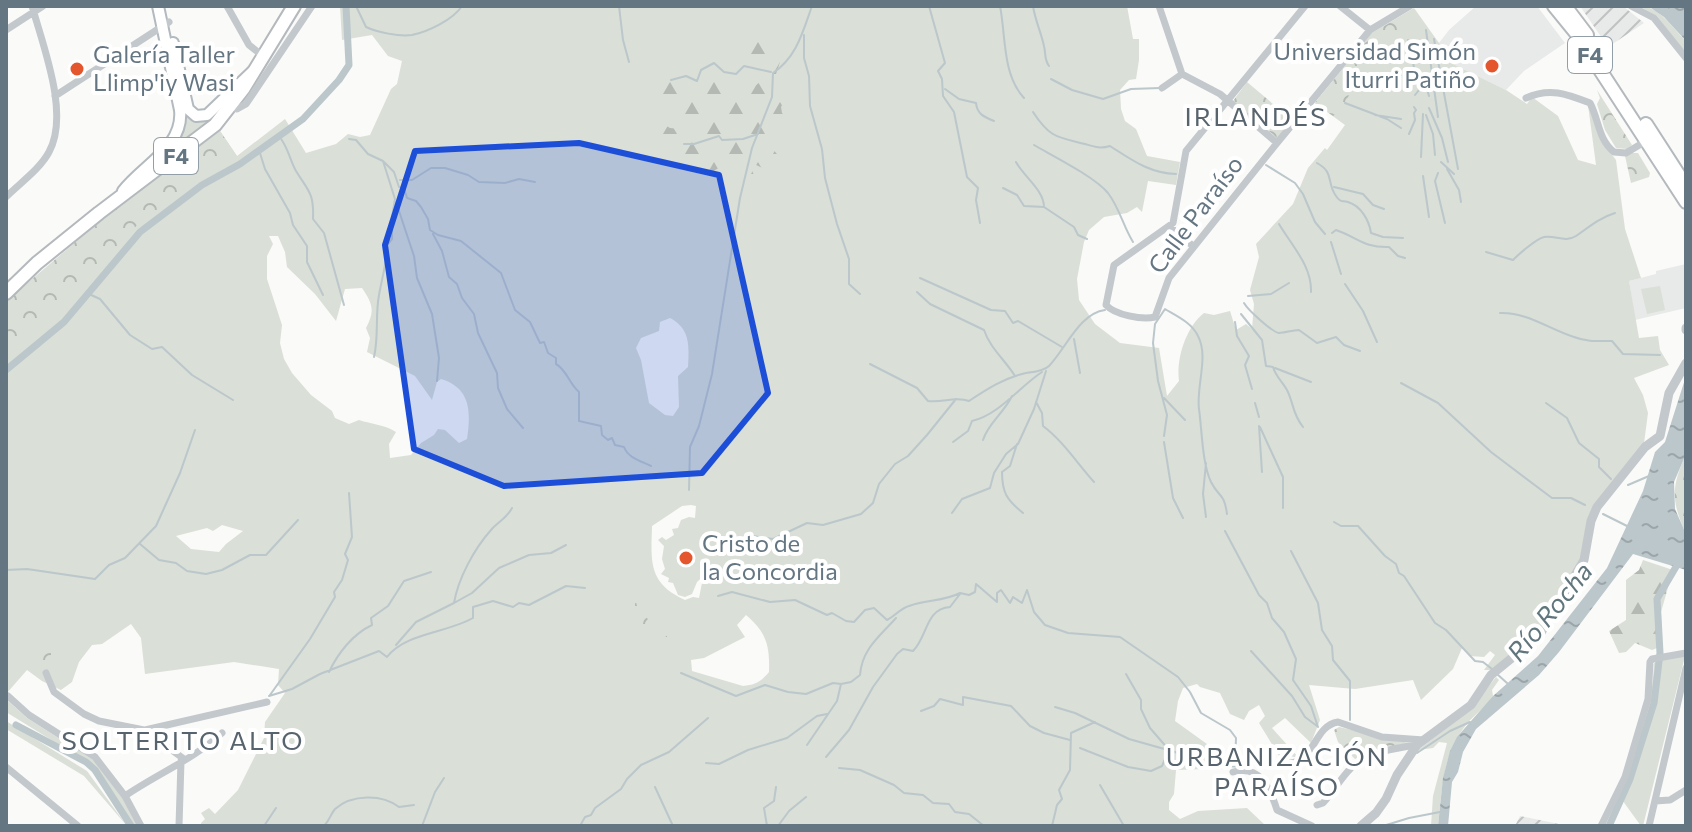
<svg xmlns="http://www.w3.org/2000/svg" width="1692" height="832" font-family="Commissioner,sans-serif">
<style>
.built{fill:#e8e9e9}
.industrial{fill:url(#industrial-furrows)}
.green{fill:#dadfd7;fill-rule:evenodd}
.forest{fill:url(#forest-firs)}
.park{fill:url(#park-crowns)}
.water{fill:url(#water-ripples)}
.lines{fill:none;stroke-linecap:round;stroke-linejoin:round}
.stream{stroke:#bbc7cb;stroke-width:2}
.canal{stroke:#bbc7cb;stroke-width:7}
.secondary-casing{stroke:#b3babf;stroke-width:14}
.trunk-casing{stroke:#b4b9bd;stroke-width:16}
.minor{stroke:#c3c8cc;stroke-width:7}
.tertiary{stroke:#c3c8cc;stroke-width:9}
.secondary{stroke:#fff;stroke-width:10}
.trunk{stroke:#fff;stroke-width:12}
.marked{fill:#1d4ed8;fill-opacity:0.2;stroke:#1d4ed8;stroke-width:6;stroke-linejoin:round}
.poi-dot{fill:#e4572e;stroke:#fff;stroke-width:3}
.labels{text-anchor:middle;stroke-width:8;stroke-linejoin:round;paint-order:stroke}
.shield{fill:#fff;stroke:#939fa8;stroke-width:2}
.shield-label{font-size:22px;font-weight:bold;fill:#657683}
.poi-label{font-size:24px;fill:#657683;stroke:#fff;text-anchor:start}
.street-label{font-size:24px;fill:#657683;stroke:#fff}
.neighbourhood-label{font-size:26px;letter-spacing:2px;fill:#57646e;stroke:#fff}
.water-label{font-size:26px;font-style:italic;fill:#60757c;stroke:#fff}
</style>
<defs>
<pattern id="industrial-furrows" width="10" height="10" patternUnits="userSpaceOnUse" patternTransform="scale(2)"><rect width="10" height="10" fill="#e8e9e9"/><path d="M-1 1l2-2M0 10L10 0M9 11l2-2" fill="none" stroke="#c0c1c2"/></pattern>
<pattern id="forest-firs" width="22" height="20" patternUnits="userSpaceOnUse" patternTransform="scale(2)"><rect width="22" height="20" fill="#dadfd7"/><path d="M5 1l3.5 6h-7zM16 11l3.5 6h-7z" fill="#b4b9b4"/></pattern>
<pattern id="park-crowns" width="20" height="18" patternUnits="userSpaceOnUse" patternTransform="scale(2)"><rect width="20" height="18" fill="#dadfd7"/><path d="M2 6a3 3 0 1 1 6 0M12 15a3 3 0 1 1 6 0" fill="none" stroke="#b4b9b4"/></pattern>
<pattern id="water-ripples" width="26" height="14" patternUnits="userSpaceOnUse" patternTransform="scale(2)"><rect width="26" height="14" fill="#bbc7cb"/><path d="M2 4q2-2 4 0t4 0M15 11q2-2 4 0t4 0" fill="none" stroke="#9ca6aa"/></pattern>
</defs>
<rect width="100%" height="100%" fill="#fafaf8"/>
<path class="built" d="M1476,6h61l28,37 -41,28 -18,19 -53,-26 -3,-13 -11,-8 10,-13z
M1686,264v44l-51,12 -6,-39 27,-7v-3z"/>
<path class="industrial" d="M1580,6h43l21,17 -36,24z
M1520,816l34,7 14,3h-53z"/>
<path class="green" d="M340,6h787l6,33h6v21l-3,19 -7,1 -9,10 1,19 4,12 11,8 11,27 33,6 -4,23 -28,-4 -6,31 -5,-5 -10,6 -23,4 -15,13 -5,12 -7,37 2,21 16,24 25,19 39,5 8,48 12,-15c-3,-22 7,-54 25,-68l10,2 16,-4 6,19 10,-6 6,5 2,-25 -4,-14 9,-33 -3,-13 37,-40 15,-36 17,-20 2,2 18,-25 -30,-22 57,-70 42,-25 25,35 11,8 3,13 53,26 21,14 5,-7 26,19 20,44 18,5 -8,-60 22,47 6,8 9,69 16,49 -12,3 10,57 19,-2 2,14 9,15 -35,13 9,17 5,18 -4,30 -41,53 -21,62 -47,79 -41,33h-10l11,-15 -5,-4 -6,6 -14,-1 -8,-8 -9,21 -32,31 -8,-20 -58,9 -46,-4 11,35 -9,23 -26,-25 -13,10 27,30 -9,-2 -9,3 -22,-36 6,-7 -6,-11 -10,6 -5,9 -14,-6 -10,-21 -20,-6 -3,-3 -14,4 -5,13 -3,20 50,36 4,11 -53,2 -2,24 -5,8v8l11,9 18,-8 49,-3 19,18h-1065v-3l4,-4 -4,-6 8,-5 6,6 23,-24 26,-52 1,-16 20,-29 -7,-8 1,-16 -45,-7 -89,12 -4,-36 -10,-14 -29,20 -10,1 -13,17 -7,20 -11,8 -19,-9 -15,-11 -21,24v-391l99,-86 115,-86 17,25 48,-37 21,34 30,-9 12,-10 12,3 10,-2 21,-46 6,-5 5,-23 -14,-5 -16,-21 -30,5zM269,236h9l7,16 2,15 28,27 21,27 9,-32 17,-1c11,16 13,23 4,40l4,10 -3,14 48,24 17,24 5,-18 4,-3c30,9 30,33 26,60l-8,4 -14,-13 -7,-1 -4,6 -13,8 -10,12 -21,3 -1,-14 7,-12c-10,-7 -25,-8 -37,-12l-10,4 -14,-6 -3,-7 -21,-16 -19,-22 -8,-14 -4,-16 2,-18 -15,-46v-23l6,-12zM670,318c21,11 19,29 18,49l-10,9 1,31 -6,9 -8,-1 -16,-12 -8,-43 -5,-12 5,-10 18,-7 1,-9zM691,505l5,1 -1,12 -6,-1 -8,3 -3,8 -6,1 2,6 -8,5 -4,-3 -4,3 6,6 -2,13 3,10 -4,5 8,4 -1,4 5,1 5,12 7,2 7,-3 5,-12 11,-10 1,11h-7l-3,15 -6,-1 -8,3c-37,-17 -34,-38 -33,-74l30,-20zM222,525l21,6 -17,13 -7,8 -28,-3 -15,-13 31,-8 6,3zM746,615c20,17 24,30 23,57 -8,10 -14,13 -26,14l-51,-15 -1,-11 13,-2 41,-21 -8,-12z
M1639,6c21,0 33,22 47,35v13l-29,-38z
M169,32l15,72 6,13 33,-11 -20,20 -62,47 39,-36 -14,-104z
M1660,286l5,24 -18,4 -6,-25z
M1685,656l-42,170h-2l-21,-29c19,-42 32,-87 34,-134l2,-2z
M1496,677l3,3 -7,10 1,6c-9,13 -22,21 -30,33 -21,29 -21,63 -25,97h-7l2,-30 14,-53 -8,-1 -6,6 -15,2 52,-40z
M6,699l21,19 71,45 24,33 16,30h-5l-41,-61 -86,-53z
M6,721l81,50 40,55 -43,-50 -78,-47z"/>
<path class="forest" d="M773,35l8,24 -5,15 14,18 -9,15 1,6 12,13 -22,22 13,16 -5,6 -7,3 -21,-10 -2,3 7,16 -4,4c-12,-4 -16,-17 -29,-21l-21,12 -10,2 -39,-53v-3l6,-1 10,6 10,1 5,-8 -5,-14 -16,-5 -3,-24 25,-4 15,6 1,-6 -8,-19 5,-3 14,18 42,16 6,-5c-3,-21 -13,-20 -27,-30l-1,-8 5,-3 18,3 10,-7z
M1643,560l30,10 -12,42 1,27 -5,9 -5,2 -17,-7 -9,9 -7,1 -10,-22 17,-11v-40l13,-10z"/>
<path class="park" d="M1417,16l7,10 -10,7 -3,7c-18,-6 -36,14 -47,27l7,9 -3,4 -11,-2 -15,32 -9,6 -18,-13 57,-70 21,-12 8,5z
M1247,82l45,38 -15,18 -44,-37z
M1597,90l35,55 -5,4 -11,-1 -11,-18 -8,-26 3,-6z
M220,131l17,25 -33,20 -52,37 -24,20 -47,56 -53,40 -22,30v-56l5,-6 94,-80z
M1630,153h8l12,20 -1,4 -18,6 -6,-27z
M1686,454v80c-15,-34 -15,-46 0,-80z
M635,603l7,1 7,19 18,9v5c-21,-1 -32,-14 -32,-34z
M51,625v37l-10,10 -1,-11z
M1339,727l69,16 -30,6 -23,10 -17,-17 -4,-12z"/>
<path class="water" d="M1648,6h38v35l-22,-24z
M1686,376v78l-12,28 1,27 11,25v36l-53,-16 -74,98 -20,23 -63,54 -13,23 -5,20 -6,10 -4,44h-10l5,-48 7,-27 7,-14 36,-41 45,-40 69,-88 36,-77 12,-39 10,-10z"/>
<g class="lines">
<path class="stream" d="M356,6l10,21c11,5 33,10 46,8 15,-3 41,-15 50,-29
M619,6l4,34 6,22
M929,6l16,57 -7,8 4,8 1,17 11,16 13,65 11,11 -2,12 4,23
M1000,6c6,30 2,68 24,92
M1033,6c2,14 8,26 11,40 2,8 0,13 5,20
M1426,30l12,87
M804,35v23l5,18 1,30 12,43 3,29 12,46 12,35v25l11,10
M1434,39l24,130
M1408,40l11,50 -4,5
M1415,69l9,10 5,17
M1051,79l21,11 31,9 28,-10 29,-1
M671,80l15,-4 11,5 4,-11 13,-7 10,9 12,2 8,-8 27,6
M945,89l14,10 17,4c1,11 8,14 18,18
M1345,103l42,16 14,9
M1429,108l13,30 6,24
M1033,112c17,26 24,25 52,32 10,3 15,5 25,2 22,14 39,27 66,28
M1375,115l26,4
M1426,115l7,19 2,21
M1409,134l6,-14 -1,-7 2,-3 -2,-3
M279,136c10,13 10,22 17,35 13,21 18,22 17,48l11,14 20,72
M349,139l7,1 12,14 15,7 11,11 5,15 5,1 3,10 9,3 5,6 7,12 2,11 8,5 23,6 40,32 14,37 15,12 10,21 4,-1 4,11 8,5v6c11,6 13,20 23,28v29l22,5 1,9 6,5 4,-2 3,7 9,2c4,11 17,14 27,19
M684,144h10l25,-8 3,4 21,-1 15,-5
M1034,145c19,11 61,32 74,48 12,16 15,33 25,49
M259,150l6,19 25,44 3,12 14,21v16l16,33
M1421,157l2,-43
M1016,162c8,15 28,28 28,45l30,20 4,8 9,4
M1441,162l13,12
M1317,163c18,10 9,19 19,33 5,7 5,4 12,6 13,4 21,18 23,31l12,4 20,1
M1266,165l29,18 8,11 12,28 10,12
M1447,169l12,21 2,12
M1438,173l-3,8 10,42
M1423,176l6,41
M400,180h12l19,-12h14l23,7 11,7 26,1 14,-4 16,3
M1334,187l29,7 10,11 11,4
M1003,188l14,7 7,11 20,1
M396,202l18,54 3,22 15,36 7,44 -2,23
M1279,224c13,22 33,42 32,68
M1332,233l4,-3c21,7 28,18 53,17l9,9 7,2
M433,234l9,17 7,26 8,7 5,14 12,16 4,19 19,40 1,15 9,21 16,19
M1331,242l10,32
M1486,252l27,8c6,-6 23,-21 31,-23 11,-2 21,6 32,-1 13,-9 23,-18 39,-23
M920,278l71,32 14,1 8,12 5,-2 44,26
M1345,284l18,27 14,31
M917,292l13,12 54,26c6,18 21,30 31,46
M89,294l11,5 30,36 22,14 10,-2 30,28 41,25
M1248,296l23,-2 18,-11
M1244,303c4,7 28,29 35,30 6,0 13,-3 20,-3l18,13 19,-6 8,8 16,6
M1500,313c27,-1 49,16 74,24 13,5 24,4 38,4l11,13 37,1
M1241,314l21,26 4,26 7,1c3,10 9,14 14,23 7,14 5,23 16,37
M1235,322l2,14 12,20 -4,9 7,24
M1074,339l6,34
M374,357c5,-21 1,-41 5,-62 3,-17 8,-33 8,-50l5,-6v-22l3,-18 -12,-38
M870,364l47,24 11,13c15,2 27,-5 41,0 18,-12 35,-23 57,-28 8,-1 18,-2 23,-7 17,-18 31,-53 56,-56
M1275,368l36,14
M1401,383l37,20 53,49 61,46h19l14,7
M1164,398l21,22
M1036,402l6,11 1,13c20,15 34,37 51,56
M1255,403l4,14
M1546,403l21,15 12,25 20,16v8l12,12
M1259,426l3,46
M1260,427l23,50v31
M1164,436l3,-21 -9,-34 -5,-38 2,-19 10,-15c12,7 27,14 33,27 11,21 -2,50 1,73 3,21 3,54 12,73 8,16 13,10 16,32
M983,440c5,-17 21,-27 29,-44
M953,442l15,-11 4,-10c27,-6 47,-34 70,-49
M1164,442l9,56 10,20
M1017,444l-7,22 -8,6c0,21 5,28 21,41
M1206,463l-3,31 3,23
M1628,485l21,-9
M689,490l1,-43 9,-21 13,-52 28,-176 12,-50 20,-51 1,-24c24,-16 30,-42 39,-67
M952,513l10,-14 28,-11 4,-15 12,-19 12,-10 16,-35 12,-38
M1603,514l24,12
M1334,522l7,4h17l27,30 11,8 3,9 5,3 31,47 11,7 29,31 8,1 9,7
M1225,531l34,64 8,8 5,15 12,14 12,27 -3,21 18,26 7,21
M740,539l12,-3 21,3 34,-16 16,2 38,-11 12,-11 6,-19 16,-20 13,-8 19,-21 29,-36
M140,544l19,16 17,3 11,8 19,3 16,-4 28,-15h16l32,-35
M1291,551l27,52 4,27 10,16 1,14 17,21v39
M6,570l21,-1 68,10 14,-14 16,-7 31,-32 24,-53 15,-43
M718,596l14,-4 38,10 25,-2 32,15 5,-2 14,8 8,1 11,-12 9,-2 13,12c8,-4 14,-12 22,-14 17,-6 36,-5 51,-13l9,2 6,-3 1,-8 21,18v-9l4,-3 9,13 3,-6 9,6 5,-13 7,22 11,13 23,8 52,4 58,40 12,15 11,21 29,17 6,8 -1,27
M454,603l18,-10 27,-25 30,-13 22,-2 15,-8
M396,645l20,-23 38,-19c4,-24 20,-54 37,-73 7,-8 16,-12 21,-22
M1251,651l41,45 13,21 12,9
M329,672c9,-19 24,-38 43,-47l-1,-7 17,-12 16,-25 27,-9
M681,673l55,23 29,-11 23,7 18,2 27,-11 8,1
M1497,674l10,9
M270,695l40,-56 25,-42 -1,-5 8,-12 6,-20 -3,-6 7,-17 -3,-44
M269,696l23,-7 28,-15 59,-23 8,6c18,-24 60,-24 86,-39v-11l20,-6 20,6 6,-4 10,2 37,-19 19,2
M1055,707l20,6 54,26 46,13 26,13 44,2
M921,711l13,-5 6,-7 23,6v-8l48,9 19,20 14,7 26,7
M807,745l30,-44 4,-17 10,-2 9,-7c2,-26 19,-38 36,-57
M1080,748l48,19 23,4 11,-5 7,-16 -19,-22 -9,-19v-9l-15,-26
M1417,753l33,-22 20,-9
M826,757l23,-27 24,-43 24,-33 6,-5 10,2c15,-15 12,-42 37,-44l10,-13
M706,763l13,1 29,-14 39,-12 30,-22 10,-2
M839,768l21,2 34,15 10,8 19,2 10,8 16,1 6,8 14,2 15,12
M1100,785l24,41
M655,787l18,39
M264,826l12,-18
M324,826c6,-6 6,-11 11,-17 17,-15 47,-15 64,-2l15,-2
M422,826l13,-34 9,-14
M580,826l5,-9 6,-2 4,-7 26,-19 6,-10 14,-14 28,-13 39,-34
M767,826l-3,-18 10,-7 2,-14
M778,826l11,-15 17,-14
M1052,826l5,-21 5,-6 -3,-9 11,-20 1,-37 24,-11
M1383,826l26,-8 31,-6"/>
<path class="canal" d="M6,370l58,-48 76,-90 62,-47 38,-21 63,-45 36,-39 10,-15 -3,-59
M16,725l70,37 9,8 36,56
M1609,826l21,-47 24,-76 6,-50 -3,-54 23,-39"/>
<g class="secondary-casing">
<path id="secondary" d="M173,43l15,66 8,7 11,-1 45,-43
M123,191c20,-26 61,-44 57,-81l-22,-104"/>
</g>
<g class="trunk-casing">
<path id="trunk" d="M1554,6l22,27 110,169
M1565,6l22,29
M1646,124l40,62
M6,293l31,-30 62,-50 116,-88 29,-37 50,-82"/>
</g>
<path class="minor" d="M227,6l22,39 15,12
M1159,6l23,68 38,20 57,49
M1305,6l-119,145 -13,72 -59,42 -8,40c9,10 36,15 49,12l14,-39 108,-135 93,-113 40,-24
M1340,6l30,24
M1631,6l23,12 32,40
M6,30l37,-24
M1162,88l20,-14
M55,96l114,-74
M1526,98c24,-11 41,-4 64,5 9,17 8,36 24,49l12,1 20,-12
M232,106l5,3 9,-5 66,-98
M6,197c14,-14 34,-28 43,-45 21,-38 -6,-106 -17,-146
M1170,227l23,19
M46,673l8,19 30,22 15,7 45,9 40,29
M8,696l21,19 66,42 30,39 16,30
M145,730l122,-28
M1291,763c25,-4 23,-37 47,-41l44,15 42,3
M6,767l72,59
M1233,772c27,-8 37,16 44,38l35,16
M125,796c32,-22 69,-37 97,-63
M1655,801l15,-1 16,-10
M1317,805l6,-2c10,-11 18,-25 28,-35 18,-16 44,-20 66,-23
M179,826l2,-65
M1601,826l24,-49 23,-78 2,-37 2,-3 34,-6
M1649,826l37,-158"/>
<path class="tertiary" d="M1686,328v2
M1361,826l15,-13 10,-14 11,-24 20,-30 54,-40 20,-30 48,-39 45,-76 7,-39 6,-14 48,-60 15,-11 9,-43 17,-30"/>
<use href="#secondary" class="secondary"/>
<use href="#trunk" class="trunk"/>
</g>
<path class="marked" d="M579,143l140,32 49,218 -66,80 -198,13 -90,-37 -29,-204 30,-94z"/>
<g class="poi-dot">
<circle cx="1492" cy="66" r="8"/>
<circle cx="77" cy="69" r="8"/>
<circle cx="686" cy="558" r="8"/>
</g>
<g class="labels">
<g class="shield">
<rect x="1568" y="37" width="44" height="36" rx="6"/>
<rect x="154" y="138" width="44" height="36" rx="6"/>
</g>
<g class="shield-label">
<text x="1590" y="63">F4</text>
<text x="176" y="164">F4</text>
</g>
<g class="poi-label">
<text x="1476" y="60" text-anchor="end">Universidad Simón<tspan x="1476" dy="28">Iturri Patiño</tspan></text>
<text x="93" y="63">Galería Taller<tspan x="93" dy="28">Llimp'iy Wasi</tspan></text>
<text x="702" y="552">Cristo de<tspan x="702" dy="28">la Concordia</tspan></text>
</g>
<g class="street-label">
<text transform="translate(1196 215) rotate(-53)" y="8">Calle Paraíso</text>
</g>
<g class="neighbourhood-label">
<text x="1256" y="126">IRLANDÉS</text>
<text x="183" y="750">SOLTERITO ALTO</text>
<text x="1277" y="766">URBANIZACIÓN<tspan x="1277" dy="30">PARAÍSO</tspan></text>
</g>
<g class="water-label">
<text transform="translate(1550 612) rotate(-51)" y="9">Río Rocha</text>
</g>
</g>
<rect width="1692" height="832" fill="none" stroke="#657683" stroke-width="16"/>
</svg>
